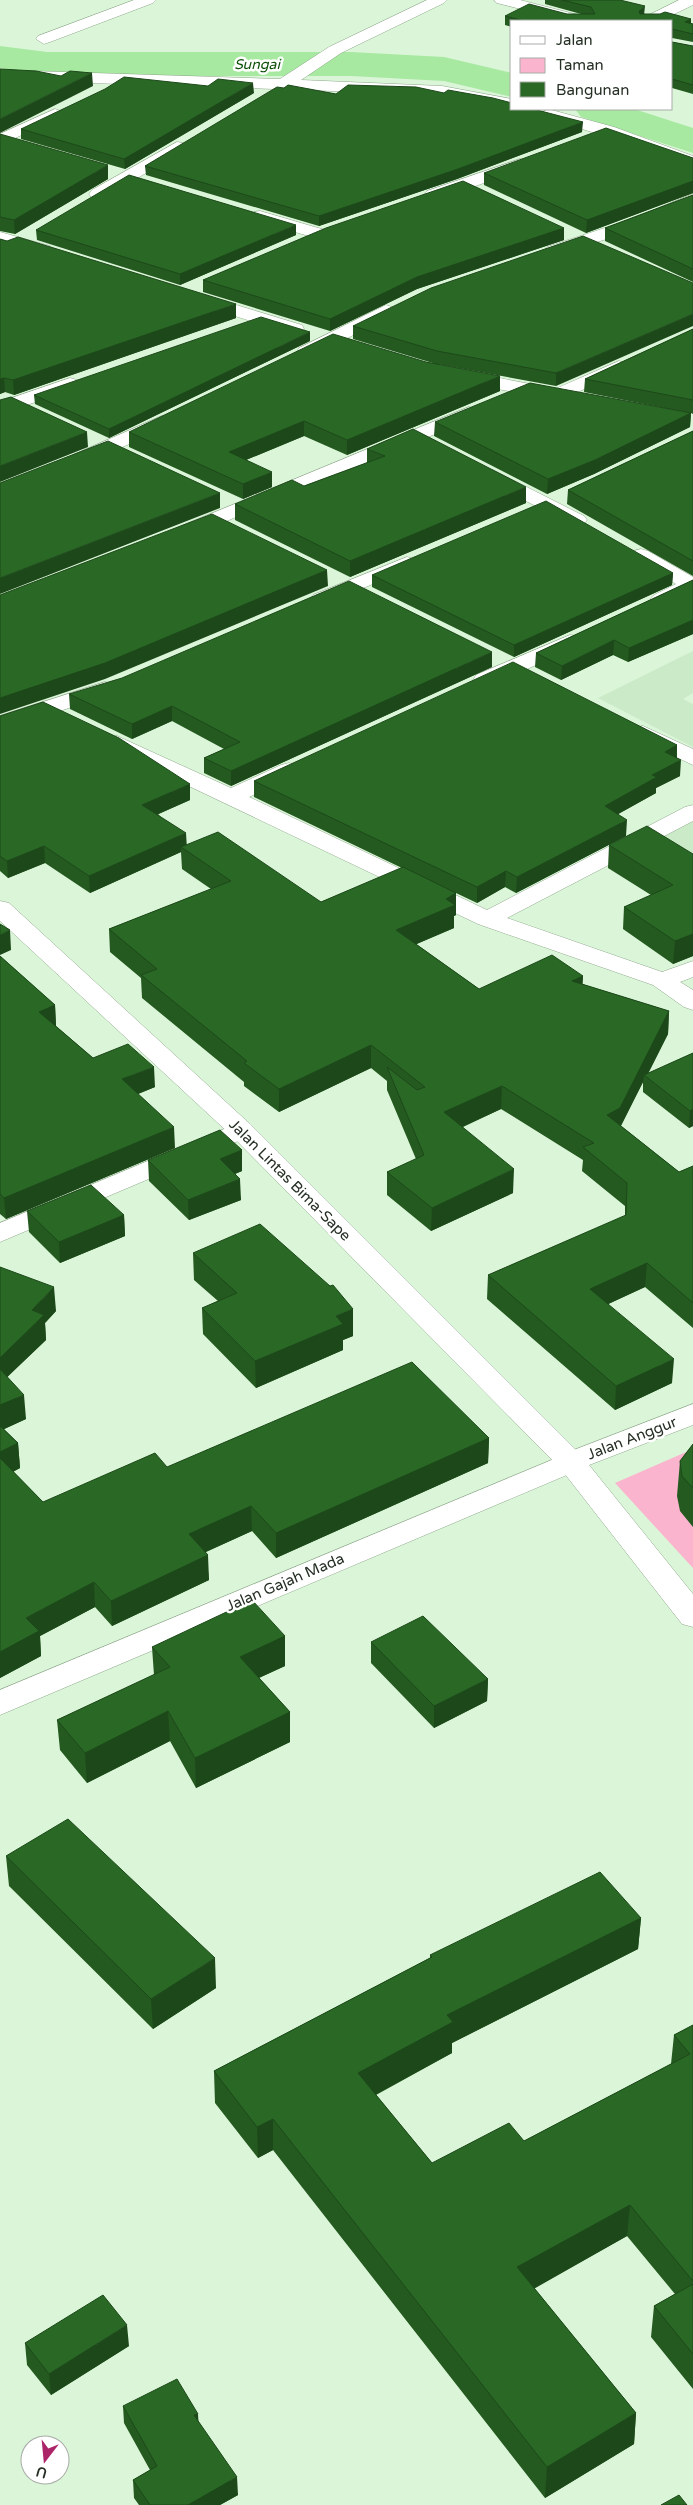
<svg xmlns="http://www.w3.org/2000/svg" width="693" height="2505" font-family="'Varela Round',sans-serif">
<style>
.built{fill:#cbeac7}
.green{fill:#fbb4ce}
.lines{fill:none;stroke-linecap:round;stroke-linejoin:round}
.river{fill:#a7e9a0;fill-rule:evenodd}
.minor-casing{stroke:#90a88d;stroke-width:1}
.major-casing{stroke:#90a88d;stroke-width:1}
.highway-casing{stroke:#90a88d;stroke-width:1}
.minor{fill:#fff;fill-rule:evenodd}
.major{fill:#fff;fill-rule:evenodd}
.highway{fill:#fff;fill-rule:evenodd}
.wall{fill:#245920}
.shaded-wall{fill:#1d491a}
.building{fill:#2a6825;stroke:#1d491a}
.labels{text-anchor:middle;stroke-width:5;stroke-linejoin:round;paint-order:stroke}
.far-water-label{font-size:14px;font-style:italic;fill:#0c5009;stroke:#fff}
.street-label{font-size:15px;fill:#252f24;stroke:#fff}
</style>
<rect width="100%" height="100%" fill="#dbf5d8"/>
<path class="built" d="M693,651v42l-10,6 10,5v43l-95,-49z
M693,818v53l-50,-31z"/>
<path class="green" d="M693,1449v119l-78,-85z"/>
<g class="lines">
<path class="river" d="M0,46l47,6h304l93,5 68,16v24l-68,-16 -93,-5h-304l-47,-8z
M575,109h59l59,19v25l-112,-36z"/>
<g class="minor-casing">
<path id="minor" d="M134,0h22l-3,3 -103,39 -6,2 -8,-5 2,-3z
M427,0h20l-3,3 -103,50 -40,27 141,6 70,13 1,10 -71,-13 -155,-7 -6,2 -6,-2 -275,-9v-10l280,9 49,-32z
M494,0h26l70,18 3,3h-26l-70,-18z
M679,0h14v5l-33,16h-20l3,-3z
M55,109l6,2 2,3 -2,3 -61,28v-11z
M548,109l66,18 79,29v11l-91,-32 -60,-18 -2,-3z
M177,142l6,1 2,4 -2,4 -79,47h-12l-3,-4 3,-4z
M520,159l6,1 2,4 -2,4 -87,31h-12l-3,-4 3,-4z
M693,194v11l-52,23 -88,28 -6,-1 -3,-4 3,-4 82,-27z
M260,211l65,19 3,4 -3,4 -6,1 -65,-19 -3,-4 3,-4z
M0,232l50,14 3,4 -3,4 -6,1 -44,-12z
M200,294l102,31 2,4 -2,4 -7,2 -101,-32 -3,-4 3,-4z
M386,305l6,2 3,4 -3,4 -79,41h-14l-2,-4 2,-4z
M619,361l7,2 2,4 -2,4 -67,29 -95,-17 -7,-2 -3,-4 3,-4 7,-2 91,18z
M70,378l7,2 3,4 -3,4 -77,26v-12z
M469,407l7,2 3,4 -3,4 -283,118 -7,2 -7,-2 -3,-4 3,-4z
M162,416l7,2 3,4 -3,4 -82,37h-14l-3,-4 3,-4z
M493,470l91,46 3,4 -3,4 -7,2 -7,-2 -84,-44 -3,-4 3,-4z
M641,549l7,2 45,26v15c-13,6 -25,15 -39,11l-4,-4 4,-4 22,-11 -42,-25 -3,-4 3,-4z
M407,557l7,2 3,4 -3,4 -87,36 -7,2 -7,-2 -4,-4 4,-4z
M570,635l8,1 3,5 -3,5 -86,39 -8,2 -8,-2 -3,-5 3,-5z
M105,682l8,2 3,5 -3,5 -113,36v-14z
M643,726l50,23v16l-58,-27 -3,-5 3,-5z
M117,736l114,52 50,-23 8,-2 8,2 3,5 -3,5 -48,22 238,113 198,-103 8,-2v16l-186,97 155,54 31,-11v16l-13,5 13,8v20l-9,-3 -31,-22 -175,-61 -369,-176 -3,-5 3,-5z
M241,1122l9,2 4,6 -4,6 -250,106v-19z
M693,1404v21l-122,47 -10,-3 -5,-7 5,-7z"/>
</g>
<g class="major-casing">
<path id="major" d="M571,1452l10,3 5,7 -5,7 -581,246v-25z"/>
</g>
<g class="highway-casing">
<path id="highway" d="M0,901l9,2 241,221 331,331 112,139v33l-11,-3 -121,-155 -329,-333 -232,-215z"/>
</g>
<use href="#minor" class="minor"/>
<use href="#major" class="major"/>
<use href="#highway" class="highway"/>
</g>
<path class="wall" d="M545,0h75l25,14 46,5v4l2,1v18l-21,-4v-17h-160v6l-7,-2v-9l76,-2 -36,-10z
M672,42l21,4v48l-21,-6z
M284,88l52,6 246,38 -125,47 -138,47 -173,-51 -1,-9z
M254,93l-129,76 -104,-30v-10z
M0,134l108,45 -93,55 -15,-3z
M693,158v35l-107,40 -102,-48v-12z
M693,195v87l-88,-41v-13z
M564,228v12l-147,49 -87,42 -127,-39v-12z
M36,230l260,5 -116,50 -143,-45z
M583,236l-27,150 -119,-22 63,27 -153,64 -43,-19 -58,24 26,27 -29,12 -114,-52v-15l297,-70 10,2 -83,-25v-13z
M0,239l236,79 -222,77 -9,-3 -5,2z
M693,329v85l-2,-1 -1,14 -96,47 -47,20 -113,-58 1,-14 249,-10 -100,-20 1,-13z
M310,341l-201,97 -74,-34 -1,-9z
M693,431v145l-126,-72 1,-14z
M367,449l159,54 -176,74 -115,-57v-16l69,-18 63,-23z
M673,573l-1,12 -158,72 -142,-70v-12z
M693,580v54l-65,28 -15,-7 -52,25 -26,-13 1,-14z
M492,667l-261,119 -27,-13v-15l20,-9 -52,-28 -40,18 -62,-30 -1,-15z
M0,716l190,84 -32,14 29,31 134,57 81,-34 -148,-71v-16l423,-36v13l3,18 -24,12v5l-38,21 8,22 -110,57 -11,-6 -28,16 -21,-10v22l-2,1v12l-38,16 63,45 104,-13 -1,8 87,27 -1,23 -20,40 45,-21v73l-4,2 -46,-36v-10l-22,44 58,46 14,-6v162l-48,-41 -37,17 64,79 -57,27 -128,-111 1,-24 137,-59v-10l-43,-35 1,-11 -82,-51 -38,18 50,66 -82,38 -44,-36v-23l29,-13 -29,-69v-9l-16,-13 -92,44 -35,-26v-4l-102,-84 -1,-20 -31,-26 -1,-23 102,-40 -29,-20 -1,-17 -91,41 -45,-30 -37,15 -8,-7z
M609,845l84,9v102l-20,8 -50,-35 1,-22 27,-12 -43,-27z
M0,956l55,49 1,21 37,32 62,29 -17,7 37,54 -169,71 -6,-5z
M242,1150v21l-7,3 6,26 -52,20 -40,-39 -1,-21z
M27,1211l97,4 1,21 -65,27 -31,-31z
M193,1253l160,83 -10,4v10l-87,38 -53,-54 -1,-26 16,-7 -24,-21z
M0,1267l56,44 -11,12 1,17 -39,37 19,42 -22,10 14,14 2,25 -7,4 30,30 124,-35 322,-29 -1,25 -212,95 -24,-27 -46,21 3,28 -97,46 -17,-19 -55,29 1,20 -41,22z
M693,1444v83l-13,-16 -3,-15 3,-35z
M285,1636v30l-26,12 31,34v30l-94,46 -26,-47 -83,42 -27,-33 -3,-30 97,-45 -2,-28z
M371,1642l117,37 -1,22 -53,27 -63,-65z
M6,1856l210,132 -63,41 -144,-143z
M641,1918l-3,31 -186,94v10l-76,42 56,68 92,-22 147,-77 3,-29 19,-10v364l-42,-52 3,-31 21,-12 -48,-58 -93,52 102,125 -2,31 -89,54 -272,-348 -15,8 -43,-55 -1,-32 216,-113v-3z
M25,2343l104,3 -78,49 -24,-30z
M123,2406l75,8v7l40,74 -18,10h-81l-5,-7 -1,-18 17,-10 -26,-47z"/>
<path class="shaded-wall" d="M645,6l-1,9 -5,5v-9z
M691,19v9l-6,-6z
M92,73l1,13 -93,47v-14z
M253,83l1,10 -129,76 -1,-10z
M583,122l-1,10 -125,47 -138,47v-10z
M108,165v14l-93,55 -1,-14z
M693,181v12l-107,40 1,-13z
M296,225v10l-116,50v-11z
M564,228v12l-147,49 -87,42v-12l87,-42z
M236,304v14l-222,77 -1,-15z
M693,314v12l-137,60v-13z
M310,332v9l-201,97v-9z
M500,376v15l-153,64v-15z
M4,378l1,14 -5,2v-15z
M691,413l-1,14 -96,47 -47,20 1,-15z
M304,421v15l-75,31v-15z
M87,432l1,15 -88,35v-16z
M272,472v15l-29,12v-15z
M526,487v16l-176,74v-16z
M220,493v15l-220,86v-16z
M327,570l1,16 -223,93 -105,35v-16z
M673,573l-1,12 -158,72v-12z
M693,620v14l-65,28 1,-14z
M614,640l-1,15 -52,25 1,-14z
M492,652v15l-261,119v-15z
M172,706v15l-40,18v-15z
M677,745l-1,16 -11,-9z
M681,760l-1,16 -24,12v5l-52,29 1,-16 47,-31z
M190,784v16l-47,21 -1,-16z
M627,820l-1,16 -110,57 1,-16z
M186,833l1,16 -6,-2v5l-91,41 -1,-17z
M44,846l1,17 -37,15 -1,-17z
M506,871l-1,16 -28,16v-16z
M456,893v22l-2,1v12l-58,25v-23z
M10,930l1,20 -11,5v-20z
M693,934v22l-20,8 2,-23z
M583,976l-1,22 -10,-17z
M55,1005l1,21 -15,6 -2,-20z
M669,1011l-1,23 -22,43 -2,-2 -1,7 -25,49 -11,-16z
M371,1045v23l-92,44v-23z
M154,1067l1,20 -32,13 -1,-21z
M502,1086l-1,23 -57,26v-23z
M693,1109v17l-4,2 1,-17z
M174,1127l1,21 -169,71 -2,-21z
M242,1150v21l-22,9v-21z
M514,1169l-1,24 -82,38 1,-23z
M240,1179l1,21 -52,20 -1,-20z
M124,1215l1,21 -65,27 -1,-21z
M647,1263l-2,24 -56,26 1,-24z
M54,1287l2,24 -11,12 1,17 -46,44v-26l32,-48z
M353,1309v27l-10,4v10l-87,38 -1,-27 81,-45z
M674,1359l-2,24 -57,27 1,-24z
M24,1395l2,24 -26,12v-26z
M489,1438l-1,25 -212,95v-25z
M18,1443l2,25 -20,10v-26z
M251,1506l1,25 -62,28 -1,-25z
M208,1555l1,25 -97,46 -1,-25z
M94,1582l1,25 -55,29 1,20 -41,22v-26l26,-34z
M285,1636v30l-44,20 -1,-29z
M488,1679l-1,22 -53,27v-22z
M168,1711l2,30 -83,42 -2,-30z
M290,1712v30l-94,46 -1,-30z
M641,1918l-3,31 -186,94v10l-94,51v-31l89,-58z
M215,1958l1,30 -63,41 -2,-30z
M273,2119v31l-15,8 -1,-31z
M630,2205l-3,31 -111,63 1,-32z
M127,2325l2,21 -78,49 -2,-21z
M636,2413l-2,31 -89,54 2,-31z
M198,2414l1,17 -5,-16z
M237,2477l1,18 -18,10h-32z"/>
<path class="building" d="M562,0h58l25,6 -6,5 1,3h20l5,-2 26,7 -6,3 8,2v10l-21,-5v-8h-148l-19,-5 24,-12 38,10h28l-4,-7z
M672,42l21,4v39l-21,-6z
M0,69l36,2 25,5 9,-5 22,2 -92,46z
M124,77l84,9 10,-7 35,4 -129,76 -103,-30 84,-40z
M288,85l48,9 12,-9 68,2 28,6 4,-3 45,8 19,5v6h21l50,13 -125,47 -139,47 -174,-50 132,-79 7,1z
M606,128l87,30v23l-106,39 -103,-47z
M0,134l108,31 -94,55 -14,-3z
M129,175l167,50 -116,49 -144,-44z
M463,181l101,47 -147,49 -87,42 -127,-39 123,-52z
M693,195v74l-88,-41z
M583,236l110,47v31l-137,59 -119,-22 -84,-25 78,-38z
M18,237l218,67 -223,76 -9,-2 -4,1v-140l7,2z
M261,317l49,15 -201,97 -75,-34z
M693,329v71l-108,-21z
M333,334l93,28 74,14 -153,64 -43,-19 -75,31 43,20 -29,12 -114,-52z
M530,383l161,30 -96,47 -47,19 -113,-57z
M11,397l76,35 -87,34v-66z
M413,429l113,58 -176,74 -115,-57 57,-24 12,6 81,-30 -18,-7z
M693,431v130l-125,-71z
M108,441l112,52 -220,85v-95z
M546,501l127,72 -159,72 -142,-70z
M212,514l115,56 -222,93 -105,35v-103z
M693,580v40l-64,28 -15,-8 -52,26 -26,-13z
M349,581l143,71 -261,119 -27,-13 36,-16 -68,-36 -40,18 -63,-30 53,-16z
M513,662l164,83 -12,7 16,8 -29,15 5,2 -52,29 22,14 -110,57 -11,-6 -29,16 -223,-106z
M43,702l76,36 71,46 -48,21 44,28 -97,43 -45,-30 -37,15 -7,-5v-140z
M647,826l46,28v80l-18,7 -51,-34 49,-22 -64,-40z
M218,832l103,70 82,-35 53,26 -10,6 9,6 -59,25 83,59 73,-34 31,21 -11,5 97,30 -49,97 -13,7 72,57 14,-6v137l-46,-40 -57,26 84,70 -58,27 -128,-111 138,-60 1,-32 -44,-36 11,-4 -92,-57 -58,26 70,57 -82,39 -45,-36 37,-17 -37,-88 30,23 8,-3 -54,-42 -92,44 -35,-26 3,-2 -106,-86 16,-6 -48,-40 122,-48 -50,-34z
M0,924l10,6 -10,5z
M0,956l55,49 -16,7 54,46 35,-14 26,23 -32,12 52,48 -170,71 -4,-4z
M693,1053v56l-3,2 -46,-36z
M220,1130l22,20 -22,9 20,20 -52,21 -40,-40z
M91,1185l33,30 -65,27 -32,-31z
M260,1224l70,62 3,-1 20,24 -17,7 7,8 -88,37 -53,-53 35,-15 -44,-40z
M0,1267l54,20 -22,23 12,5 -44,43z
M412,1362l77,76 -213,95 -25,-27 -62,28 19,21 -97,46 -17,-19 -68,36 13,13 -39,21v-194l43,44 112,-49 12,14z
M0,1369l24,26 -24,10z
M0,1426l18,17 -18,9z
M693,1444v44l-11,-12 -2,-15z
M252,1600l33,36 -45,21 50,55 -95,46 -27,-47 -83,42 -28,-33 113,-53 -18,-20z
M423,1616l65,63 -54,27 -63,-64z
M68,1819l147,139 -64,41 -145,-143z
M600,1872l41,46 -194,97 6,7 -95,51 74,90 77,-40 15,18 166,-87 -16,-19 19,-10v256l-63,-76 -113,62 119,146 -89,54 -274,-348 -16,8 -43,-56 218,-114 -2,-2z
M693,2284v70l-39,-48z
M103,2295l24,30 -78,49 -24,-31z
M177,2379l21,35 -4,1 43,62 -49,28h-38l-17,-25 24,-14 -34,-60z
M679,2495l8,10h-26z"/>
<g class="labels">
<g class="far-water-label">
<text x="257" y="69">Sungai</text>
</g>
<g class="street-label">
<text transform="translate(290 1180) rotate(45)" y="5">Jalan Lintas Bima-Sape</text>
<text transform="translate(632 1438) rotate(-21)" y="5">Jalan Anggur</text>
<text transform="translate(285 1582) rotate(-23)" y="5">Jalan Gajah Mada</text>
</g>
</g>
<rect x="510" y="20" width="162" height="90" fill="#ffffff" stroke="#a8aca7"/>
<rect x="520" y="36" width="25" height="8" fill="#ffffff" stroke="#a8aca7"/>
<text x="556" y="45" font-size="15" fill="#252f24">Jalan</text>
<rect x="520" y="58" width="25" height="15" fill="#fbb4ce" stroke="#a8aca7"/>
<text x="556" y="70" font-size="15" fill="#252f24">Taman</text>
<rect x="520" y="82" width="25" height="15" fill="#2a6825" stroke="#a8aca7"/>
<text x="556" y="95" font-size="15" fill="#252f24">Bangunan</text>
<g transform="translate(45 2460) rotate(196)"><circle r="24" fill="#ffffff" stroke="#a8aca7"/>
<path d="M0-4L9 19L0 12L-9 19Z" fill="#ad2569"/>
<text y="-8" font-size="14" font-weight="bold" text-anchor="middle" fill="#252f24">U</text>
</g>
</svg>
